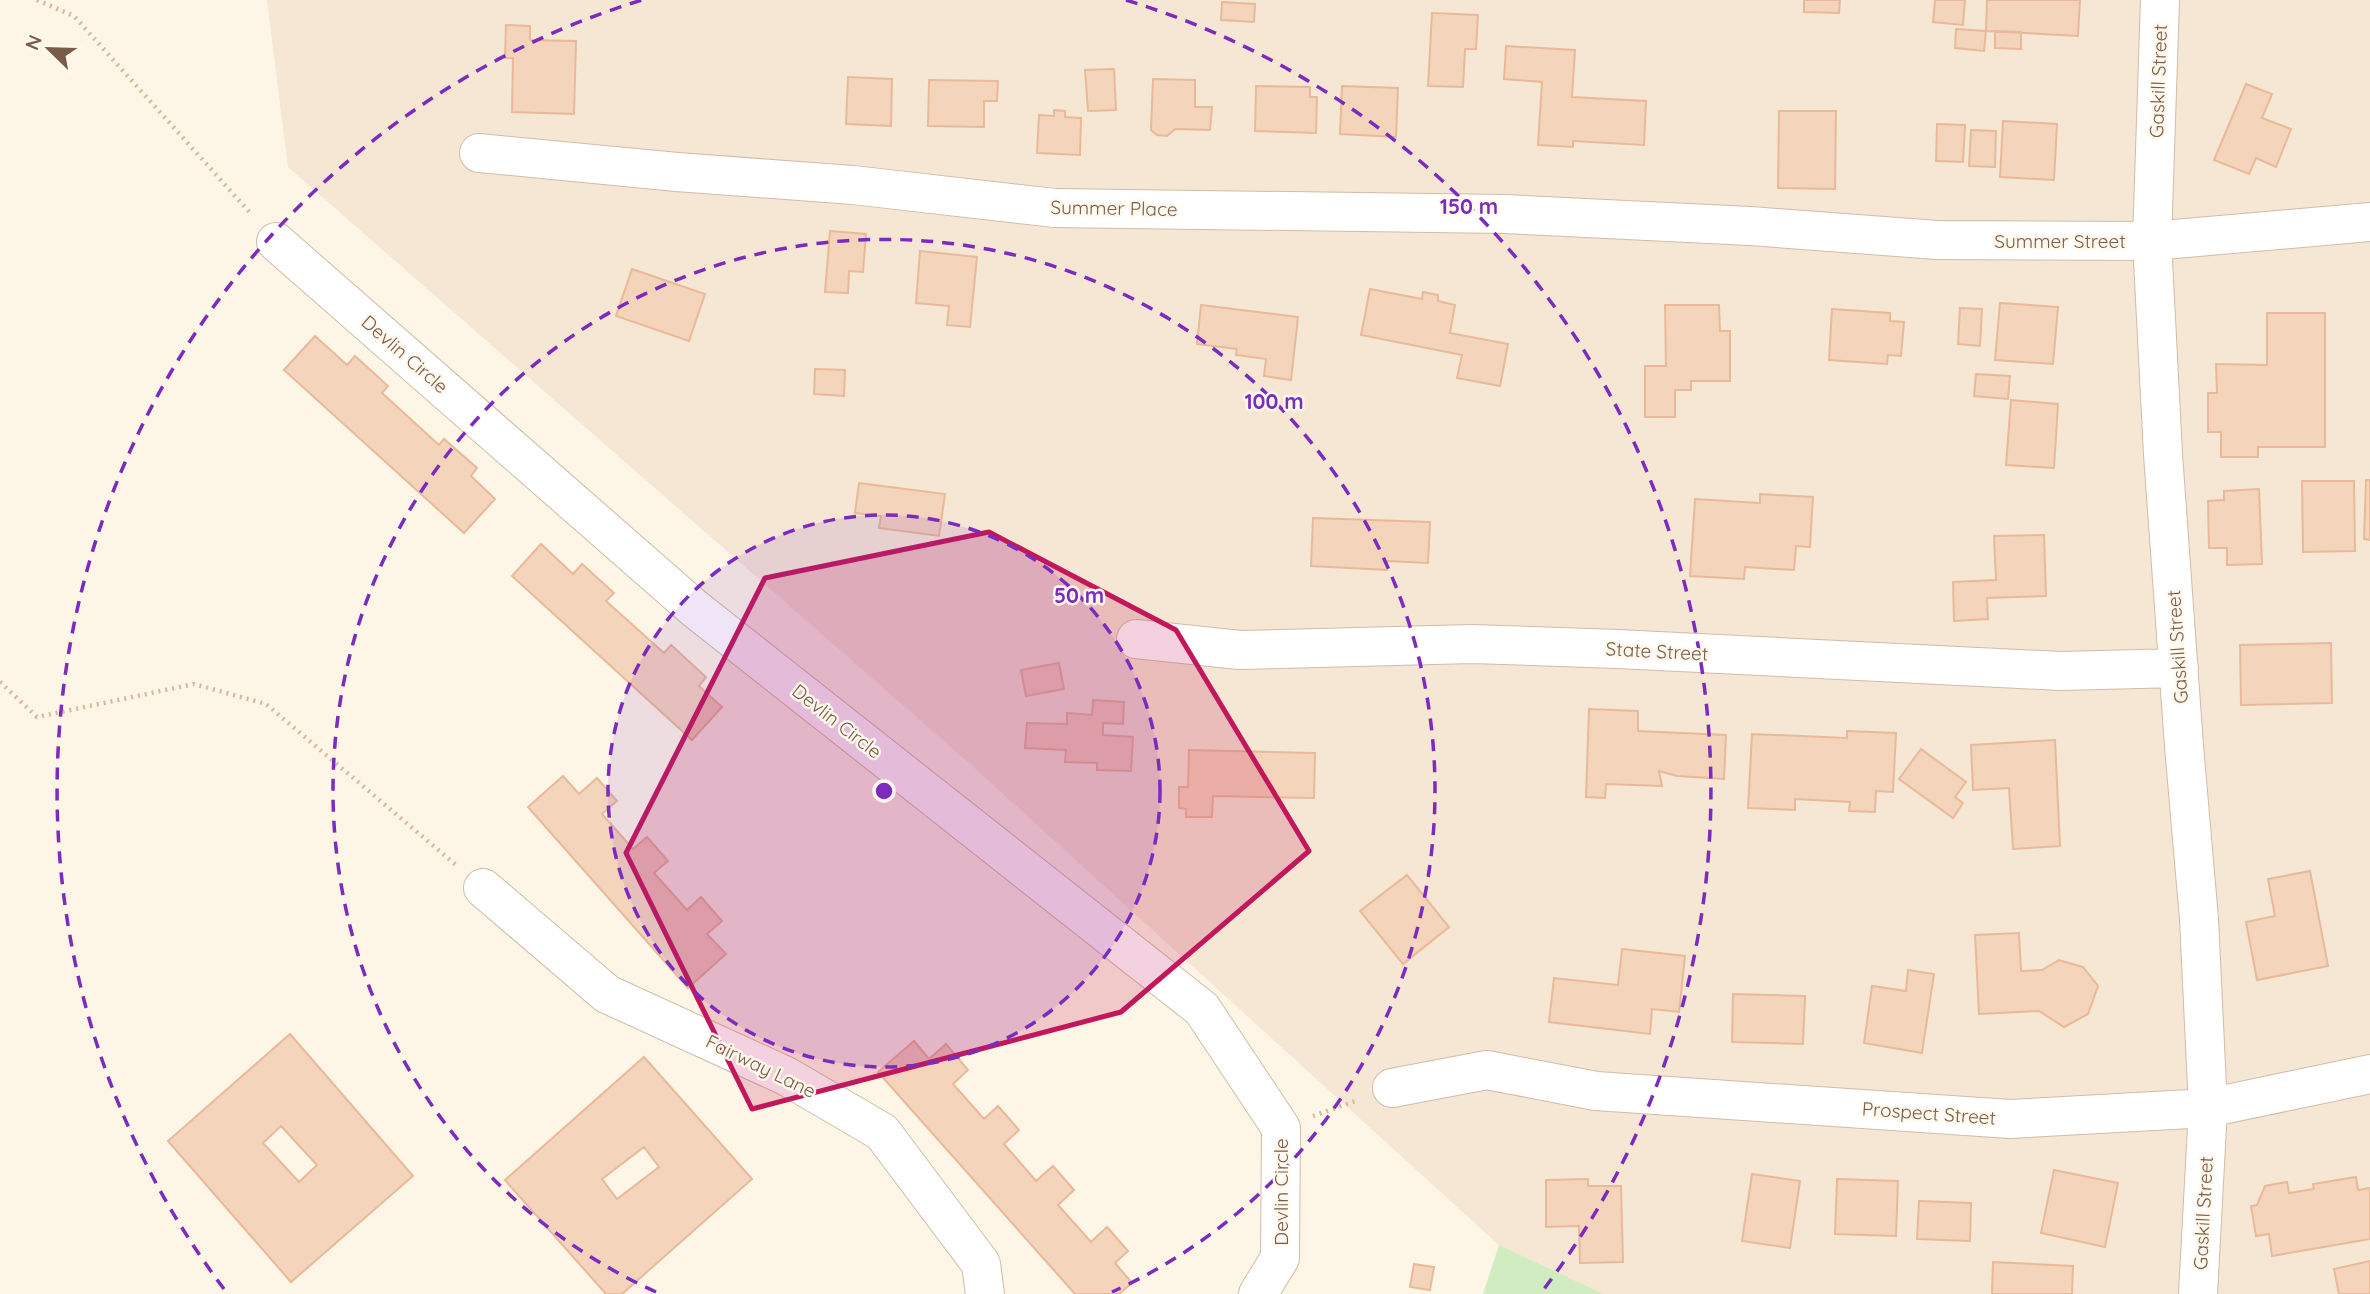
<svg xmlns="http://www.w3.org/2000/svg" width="2370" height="1294" font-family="Quicksand,sans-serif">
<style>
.residential{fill:#f5e7d3}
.green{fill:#d2ecc2}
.building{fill:#f4d4bb;stroke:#e8ba9a;stroke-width:2;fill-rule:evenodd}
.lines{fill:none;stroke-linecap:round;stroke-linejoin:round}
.minor-casing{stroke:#d0bcaa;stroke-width:40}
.path{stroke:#d9b79e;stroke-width:4.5;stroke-dasharray:2 5;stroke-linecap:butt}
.minor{stroke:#fff;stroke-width:38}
.marked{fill:#c2185b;fill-opacity:0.2;stroke:#c2185b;stroke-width:5;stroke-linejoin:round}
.ring{fill:none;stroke:#7b2cbf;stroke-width:3.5;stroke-dasharray:12 9}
.labels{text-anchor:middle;stroke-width:5;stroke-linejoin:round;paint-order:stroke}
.street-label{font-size:19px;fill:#785b48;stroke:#fff8ec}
.centre{fill:#7b2cbf;stroke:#fff8ec;stroke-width:3.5}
.ring-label{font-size:21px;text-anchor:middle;font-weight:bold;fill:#7b2cbf;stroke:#fff8ec;stroke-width:5;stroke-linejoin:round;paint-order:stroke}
</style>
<rect width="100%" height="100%" fill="#fdf5e5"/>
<path class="residential" d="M267,0h2103v1294h-766l-105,-49 -530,-482 -681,-596z"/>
<path class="green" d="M1499,1245l105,49h-121z"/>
<path class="building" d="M1804,0h36l-1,13 -35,-1z
M1935,0h30l-2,25 -30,-3z
M1987,0h93l-2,36 -92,-5z
M1222,2l33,2 -1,18 -33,-2z
M1432,13l46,2 -2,34h-11l-2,38 -35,-1z
M506,25l24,1v14l46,1 -2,73 -62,-2 1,-54h-8z
M1956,29l30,2 -2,20 -29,-3z
M1995,31l26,1v17l-26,-1z
M1506,46l69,4 -3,47 74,4 -2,44 -71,-4v6l-35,-2 4,-63 -38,-3z
M1114,69l2,41 -28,1 -3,-41z
M848,77l44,2 -1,47 -45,-2z
M1153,79l42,1v27h17l-2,23 -35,-1 -8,7 -10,-1 -6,-5z
M929,80l69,1 -1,20h-13v26l-56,-1z
M2246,84l26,10 -10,24 29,11 -15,38 -20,-9 -7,16 -35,-14z
M1256,86l54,1v10h7l-1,36 -61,-2z
M1342,86l56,2 -2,49 -56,-3z
M1054,110l11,1v6l16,1 -1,37 -43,-2 2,-38 15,1z
M1779,111h57l-1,78 -57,-1z
M2003,121l54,3 -3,56 -54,-3z
M1937,124l28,1 -2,37 -27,-1z
M1971,130l25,1 -1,36 -26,-1z
M830,231l36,3 -3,38 -14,-1 -1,22 -23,-1z
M920,251l57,6 -7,70 -23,-2 2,-19 -33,-3z
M632,269l73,25 -16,47 -73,-25z
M1370,289l52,10 1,-7 15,3v6l17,4 -5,28 58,11 -8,42 -43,-8 5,-23 -101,-20z
M2000,303l58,4 -5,57 -58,-4z
M1201,305l97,12 -7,63 -27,-4 2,-17 -30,-4 1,-6 -40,-5z
M1665,305h54l1,26h10v50h-39v9h-16v27h-30v-51h21z
M1960,308l22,1 -2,37 -22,-2z
M1832,309l58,4v8l14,1 -3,34 -13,-1 -1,9 -58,-4z
M2267,313h58v134h-67v10h-37v-25h-13v-39h9l-1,-29 51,1z
M315,336l32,29 8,-9 33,30 -6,7 57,52 5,-6 33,29 -6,8 24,23 -31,34 -180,-163z
M815,369l30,1 -1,26 -30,-2z
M1976,374l34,2 -2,23 -34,-3z
M2011,400l47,4 -4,64 -48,-3z
M2366,480h4v60l-6,-1z
M2302,481h52l1,70 -52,1z
M859,483l86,11 -6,42 -60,-8 2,-12 -26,-3z
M2259,489l3,75 -35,1v-17h-18l-1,-47 16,-1v-9z
M1760,494l53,3 -3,50 -14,-1 -2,24 -49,-3 -1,12 -54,-3 5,-77 65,4z
M1313,518l117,4 -2,41 -41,-2v9l-76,-4z
M2044,535l2,61 -59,2 1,21 -34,2 -1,-39 43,-2 -2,-44z
M541,544l32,30 9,-10 32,29 -8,8 58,52 7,-8 35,32 -7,9 23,21 -30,33 -180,-164z
M2331,643l1,60 -91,2 -1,-60z
M1059,663l5,26 -38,7 -5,-26z
M1093,700l31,2 -1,22 -20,-1v12l30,2 -2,34 -34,-1v-7l-32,-1 1,-12 -41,-2 2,-25 40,1v-11l25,2z
M1589,709l49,2v20l88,4 -2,44 -47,-3 -18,-5 3,15 -56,-2 -1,14 -19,-1z
M1847,731l49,2 -3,59 -17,-1 -1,21 -26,-1 1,-9 -55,-3v11l-47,-2 4,-74 95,4z
M2055,740l5,106 -47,3 -4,-61 -36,2 -2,-45z
M1921,749l45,33 -11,15 8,6 -10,15 -54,-39z
M1189,750l126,3 -1,45 -101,-2 -1,21h-26v-8l-7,-1v-21h9z
M563,776l16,18 18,-16 20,23 -15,13 31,35 14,-12 21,24 -14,12 33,37 14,-13 21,24 -15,13 19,20 -38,34 -160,-181z
M2310,871l18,95 -71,14 -11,-58 29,-6 -7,-37z
M1407,875l42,52 -46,37 -43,-53z
M2019,933l2,38 21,-1 17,-10 24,7 15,19 -10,28 -24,13 -25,-16 -60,3 -4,-79z
M1622,949l63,7 -6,56 -27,-3 -2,25 -101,-12 5,-44 64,7z
M1908,970l26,4 -12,79 -58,-10 8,-57 34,5z
M1733,994l72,2 -2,48 -71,-2z
M290,1034l123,142 -122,106 -123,-141zM281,1126l36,39 -18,17 -36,-39z
M914,1041l15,18 17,-15 22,26 -15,14 31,35 14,-13 21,24 -15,14 32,37 17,-15 21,24 -16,15 33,37 16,-15 21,24 -13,12 17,20 -13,11h-44l-197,-222z
M644,1057l108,122 -130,115h-16l-101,-114zM644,1147l15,20 -42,32 -15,-20z
M2054,1170l64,13 -13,64 -64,-14z
M1752,1174l48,7 -10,67 -48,-7z
M2356,1177l2,13 12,-2v51l-98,17 -3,-22 -13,2 -5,-30 6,-1 8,-19 22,-4 2,11 25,-4 -1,-5z
M1588,1179v7h33l2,76 -43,1 -1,-37 -33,1v-47z
M1837,1179l61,2 -2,55 -61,-2z
M1919,1201l52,2 -1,38 -53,-2z
M2370,1261v33h-31l-5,-25z
M1993,1262l80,4 -1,28h-80z
M1414,1264l20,3 -4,23 -20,-3z"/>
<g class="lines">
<g class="minor-casing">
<path id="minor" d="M2160,0l-8,241 11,213 21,292 15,173 9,189 -10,186
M479,153l198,19 176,13 202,23 450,6 245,12 187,14 215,1 218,-19
M276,242l418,366 508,401 79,119 -1,130 -22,36
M1136,639l104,11 232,-6 146,5 443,22 118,-3
M483,888l124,106 179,82 96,56 99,132 4,30
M1392,1088l95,-18 109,21 414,28 198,-11 162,-34"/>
</g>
<path class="path" d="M37,0l37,16 178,199
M0,682l37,35 157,-33 72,20 190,161
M1313,1116l45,-16"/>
<use href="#minor" class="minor"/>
</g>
<path class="marked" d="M989,532l187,98 133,221 -188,161 -369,97 -126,-256 139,-275z"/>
<circle cx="884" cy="791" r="276" fill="#7b2cbf" fill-opacity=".12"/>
<g class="ring">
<circle cx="884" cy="791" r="276"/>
<path d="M656 1292A551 551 0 1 1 1112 1292"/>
<path d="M224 1289A827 827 0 0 1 642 0M1126 0A827 827 0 0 1 1544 1289"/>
</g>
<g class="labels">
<g class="street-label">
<text transform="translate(2158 81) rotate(-88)" y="7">Gaskill Street</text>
<text transform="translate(1114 208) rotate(1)" y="7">Summer Place</text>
<text x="2060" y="248">Summer Street</text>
<text transform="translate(405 354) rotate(41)" y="7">Devlin Circle</text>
<text transform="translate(2177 647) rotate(-94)" y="7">Gaskill Street</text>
<text transform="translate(1657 651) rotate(3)" y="7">State Street</text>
<text transform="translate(837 721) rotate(38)" y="7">Devlin Circle</text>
<text transform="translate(761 1066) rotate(26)" y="7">Fairway Lane</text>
<text transform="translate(1929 1113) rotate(4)" y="7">Prospect Street</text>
<text transform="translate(1281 1192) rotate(-90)" y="7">Devlin Circle</text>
<text transform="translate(2203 1213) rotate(-87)" y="7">Gaskill Street</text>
</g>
</g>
<circle cx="884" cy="791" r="10" class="centre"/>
<g class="ring-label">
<text x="1469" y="214">150 m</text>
<text x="1274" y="409">100 m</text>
<text x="1079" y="603">50 m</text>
</g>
<g transform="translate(49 49) rotate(293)" stroke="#fff8ec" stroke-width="5" paint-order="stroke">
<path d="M0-5L12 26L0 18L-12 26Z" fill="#785b48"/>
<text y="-10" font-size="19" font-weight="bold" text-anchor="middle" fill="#785b48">N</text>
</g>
</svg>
